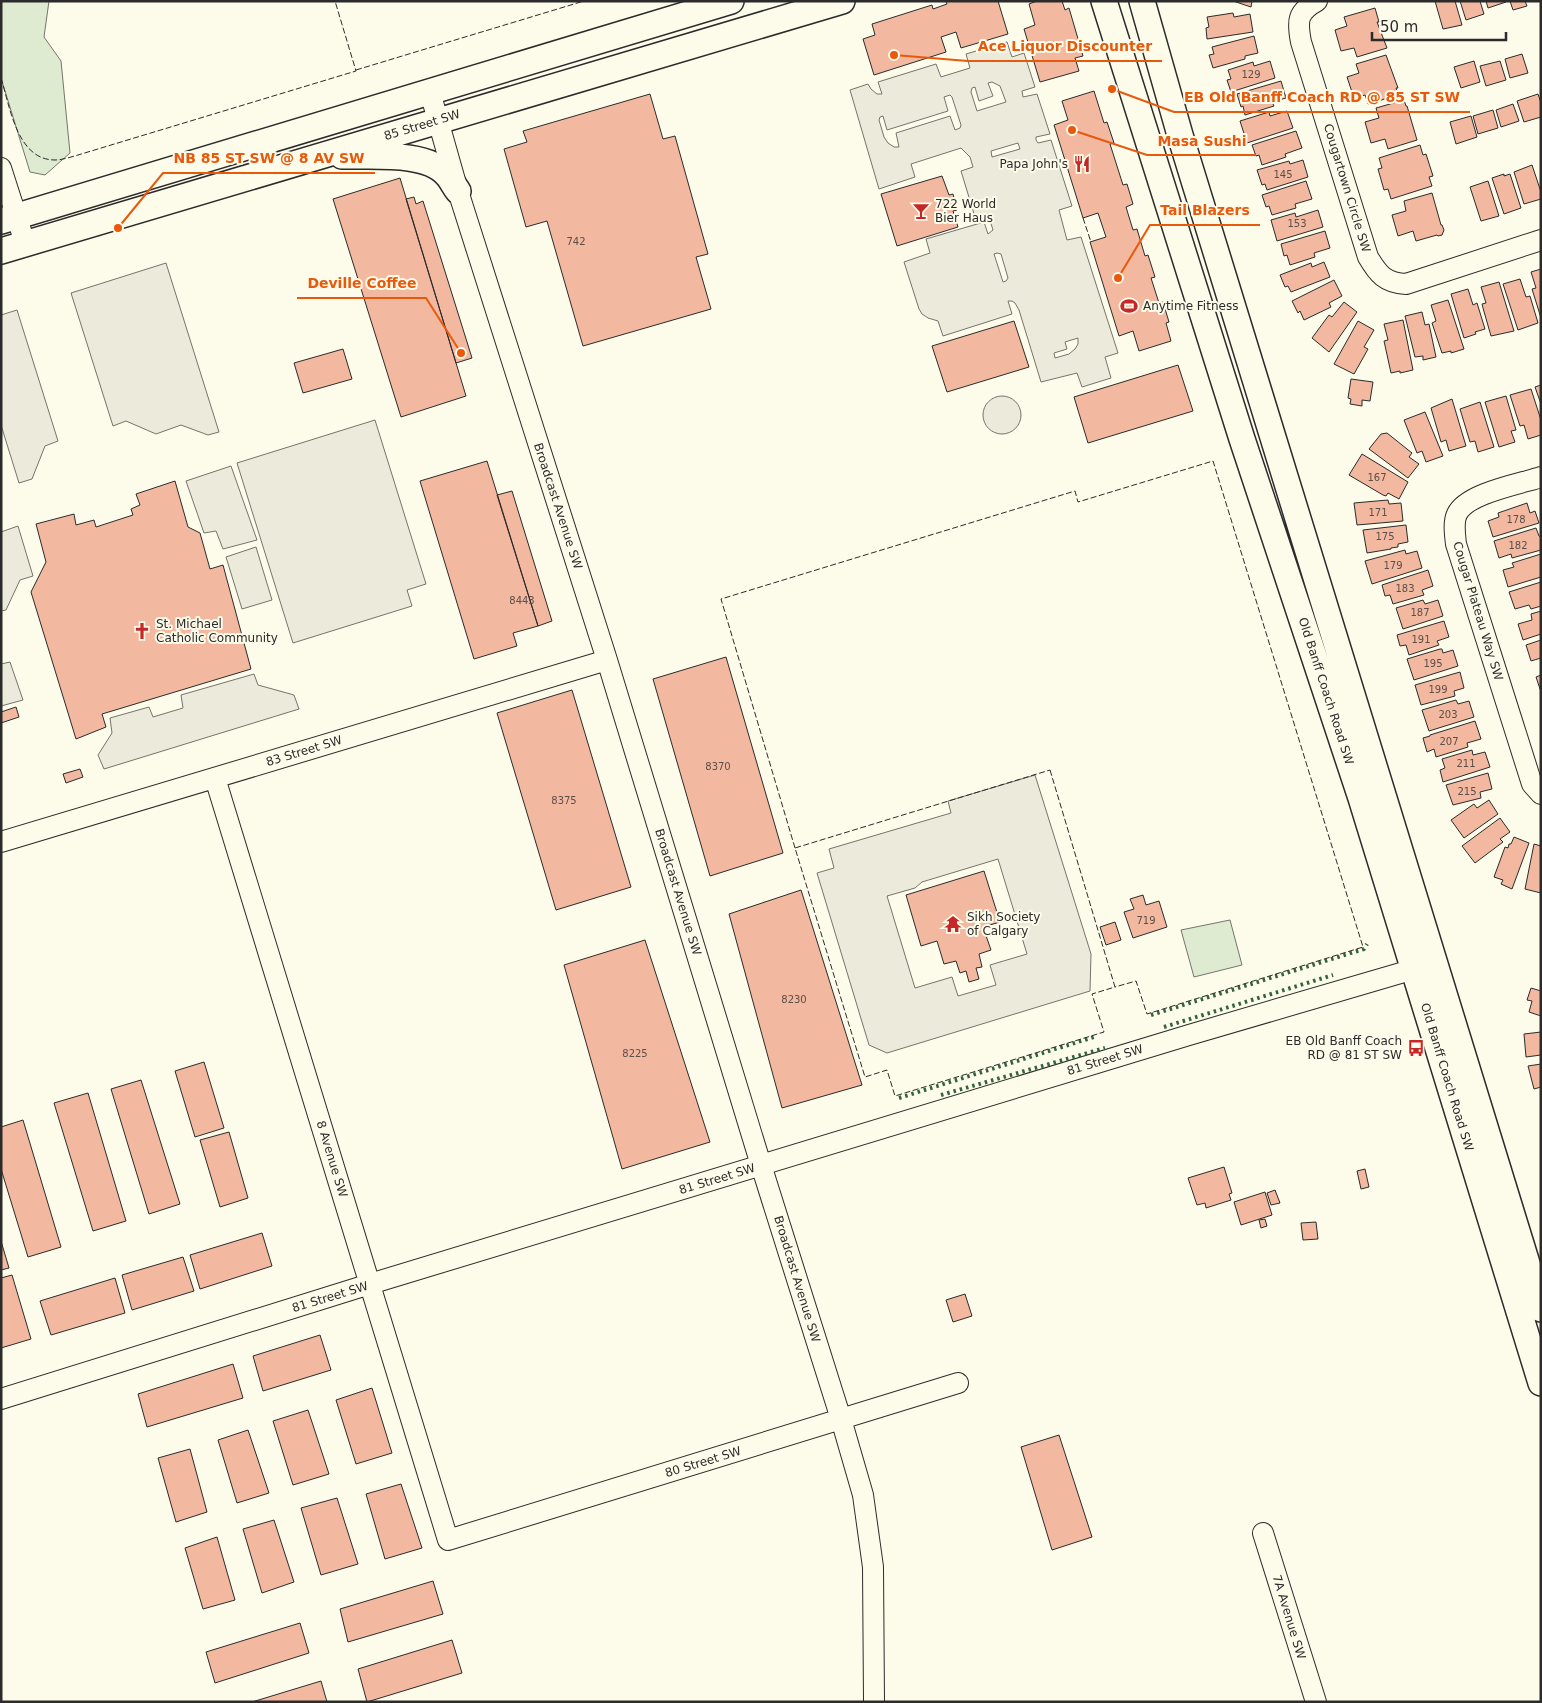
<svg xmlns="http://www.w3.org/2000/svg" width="1542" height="1703" font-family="'DejaVu Sans',sans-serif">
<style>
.green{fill:#deebd1;stroke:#74746e}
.parking{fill:#eceadb;stroke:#74746e;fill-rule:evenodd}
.building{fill:#f2b8a0;stroke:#2b2b2b}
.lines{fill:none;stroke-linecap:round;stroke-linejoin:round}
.minor-casing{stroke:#2b2b2b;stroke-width:22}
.major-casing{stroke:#2b2b2b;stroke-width:28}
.minor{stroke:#fdfbea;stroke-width:20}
.major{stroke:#fdfbea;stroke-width:25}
.hedge{stroke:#34623c;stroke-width:4;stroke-dasharray:2.5 4;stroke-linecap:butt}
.fence{stroke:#2b2b2b;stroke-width:1;stroke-dasharray:6 2.5;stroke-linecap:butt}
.labels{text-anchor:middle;stroke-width:4;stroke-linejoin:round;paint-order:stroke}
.number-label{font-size:10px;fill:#5d4e48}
.street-label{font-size:12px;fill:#2b2b2b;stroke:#fdfbea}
.poi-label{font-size:12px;fill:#2b2b2b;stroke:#fdfbea;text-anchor:start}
.leader{fill:none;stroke:#e8590c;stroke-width:2}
.callout-dot{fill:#e8590c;stroke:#fdfbea;stroke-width:2}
.callout-label{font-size:14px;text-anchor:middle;font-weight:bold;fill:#e8590c;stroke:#fdfbea;stroke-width:4;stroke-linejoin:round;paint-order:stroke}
</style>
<rect width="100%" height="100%" fill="#fdfbea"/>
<path class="green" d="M1,1h48l-5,36 17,24 9,92 -25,22 -15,-3 -29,-94z
M1230,920l12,45 -48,12 -13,-47z"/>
<path class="parking" d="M1007,42l5,15 12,-4 11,34 -13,4 1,6 14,-3 13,40 -14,3v3l2,3 13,-3 21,66 -13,4 8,30 14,-3 37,116 -13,4 6,21 -29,9 -5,-14 -36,9 -22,-72 -4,-7 -3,-2h-4l4,13 -69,22 -5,-15 -10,-3 -6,-4 -3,-5 -15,-47 26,-9 -4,-14 58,-17 4,12 5,-4 -5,-16 -13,3 -14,-46 12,-4 -3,-10 -9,-9 -50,16 4,13 -36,12 -29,-99 18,-6 3,5 6,5h5l-4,-12 58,-18 5,13 3,-1 26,-8 -4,-14zM992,82l8,4 6,16 -29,9 -6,-19 1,-4 3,-1 4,14 14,-5 -5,-13zM950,95l2,2 9,28 -1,3 -5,2 -5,-14 -54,17 3,14h-5l-6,-4 -4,-6 -5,-17 1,-3 3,-1 4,14 61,-19 -4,-14zM1018,143l2,6 -28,8 -1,-6zM997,253l4,1 7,24 -2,3 -3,1 -9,-28zM1078,338v6l-3,5 -6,5 -14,4 -1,-5 13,-4 -2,-7z
M166,263l53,169 -11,3 -27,-10 -25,9 -30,-13 -13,5 -42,-133z
M17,310l41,131 -13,5 -13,33 -13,4 -18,-58v-110z
M983 415a19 19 0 1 1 38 0a19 19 0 1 1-38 0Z
M375,420l51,164 -19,6 5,16 -119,37 -56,-180z
M231,466l26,74 -34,9 -7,-18 -12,2 -18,-52z
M18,526l15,50 -13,4 -14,30 -5,1v-79z
M256,547l16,53 -30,9 -16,-52z
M10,662l13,38 -22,6v-42z
M254,674l4,11 36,10 5,14 -195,60 -6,-14 14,-22 -2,-15 39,-11 4,10 30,-9 -2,-13z
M1035,775l56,179 -1,37 -203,62 -18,-8 -52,-172 17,-5 -5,-19 122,-36 -3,-12zM998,859l29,95 -37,11 6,20 -38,11 -6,-19 -37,11 -28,-92 28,-8 7,-6z"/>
<path class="building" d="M998,1l10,33 -47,14 -5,-16 -15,5 5,15 -72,23 -11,-36 12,-4 -3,-11 60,-19 1,4 14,-5 -1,-2 2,-1z
M1037,1h25l3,9 4,-2 14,48 -8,2 4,13 -39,11 -16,-53 11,-4 -6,-21z
M1233,1h19l-1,6z
M1435,1h20l7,24 -19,4z
M1460,1h20l4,13 -18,6z
M1486,1h20v1l-18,6z
M1510,1h15l2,5 -14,4z
M1375,8l4,14h-2l10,26 -30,9 -3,-9 -13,3 -6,-21 12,-4 -3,-9z
M1233,13l1,4 16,-3 3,18 -46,7 -1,-11 3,-1 -2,-10z
M1254,36l4,17 -13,3v3l-32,9 -4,-13 5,-1 -2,-7z
M1522,54l6,19 -18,5 -5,-19z
M1386,55l12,33h-2l2,7 -30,9 -3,-9 -11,3 -7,-21 12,-4 -3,-9z
M1270,61l5,17 -44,14 -4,-12 4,-1 -3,-9 25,-8 1,4z
M1474,61l6,21 -19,6 -7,-21z
M1500,61l6,19 -20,6 -6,-20z
M1281,81l5,17 -14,4 2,4 -29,9 -2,-9 -2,1 -4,-13z
M1094,91l10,32 3,-1 7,21 -4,1 13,41 4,-1 6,20 -7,3 7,23 4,-1 8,27 3,-1 7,22 -4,1 8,25 4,-1 6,20 -3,1 5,18 -32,10 -6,-20 -14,5 -29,-94 16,-5 -8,-24 -15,5 -29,-93 14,-5 -6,-19z
M650,94l13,45 12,-3 33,118 -12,3 15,52 -128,37 -36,-125 -21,6 -22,-78 23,-7 -4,-11z
M1538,94l3,9v14l-17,5 -7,-21z
M1404,100l2,6h1l10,34 -29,9 -3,-10 -14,4 -6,-21 14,-4 -3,-10z
M1513,104l6,17 -18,6 -5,-17z
M1493,110l5,18 -20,6 -5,-18z
M1287,111l6,17 -46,15 -7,-22 29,-9 1,4z
M1471,116l6,21 -21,7 -6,-22z
M1296,131l6,17 -17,6 1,3 -24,8 -3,-10 -3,1 -4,-11z
M1420,145l3,10 3,-1 7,22 -4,1 3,9 -41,13 -3,-10 -4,1 -6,-21 4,-1 -3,-10z
M1303,160l5,17 -41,13 -2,-6 -3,1 -5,-15 32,-9 1,3z
M1532,165l9,27v7l-17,5 -10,-32z
M1504,174v2l6,-2 11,34 -17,6 -12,-36z
M942,176l7,19 4,-1 4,16 -4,1 5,16 -61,19 -16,-52z
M400,178l66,218 -65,21 -68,-218z
M1306,181l6,18 -17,5 1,4 -24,7 -3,-9 -3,1 -4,-12z
M1488,181l11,35 -18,5 -11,-34z
M1432,193l9,32h1l2,5 -2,5 -4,1 -1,-1 -21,6 -3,-10 -15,5 -6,-21 14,-4 -2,-10z
M414,197l2,7 7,-3 49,157 -16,5 -50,-164z
M1318,210l5,17 -46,14 -6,-21 24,-7 1,4z
M1325,231l5,17 -16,5 1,4 -25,8 -3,-10 -3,1 -3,-12z
M1324,262l6,15 -39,15 -3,-6 -3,1 -5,-12 31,-12 1,4z
M1541,269v49l-9,-29 4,-1 -5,-16z
M1520,279l6,18 4,-1 8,27 -20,7 -15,-46z
M1334,280l8,16 -13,7 2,4 -27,13 -4,-9 -2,2 -6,-12z
M1499,282l15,49 -23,5 -8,-28 -1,-4 4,-1 -5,-16z
M1468,289l5,16 4,-2 8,26 -10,3 1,2 -12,4 -13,-44z
M1448,300l16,49 -13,4v-2l-9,2 -10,-30 4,-2 -5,-16z
M1344,302l13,10 -28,40 -17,-14 17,-23 3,2z
M1422,312l3,13 4,-1 7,33 -13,3v-4l-8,1 -10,-41z
M1403,320l10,50 -13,3v-2l-9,2 -7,-32 4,-1 -4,-16z
M1014,321l15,46 -82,25 -15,-46z
M1358,321l16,9 -10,17 4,2 -14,25 -20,-10z
M343,349l9,30 -49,14 -9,-30z
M1178,365l15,46 -105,32 -14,-46z
M1351,379l22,3 -3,19 -8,-1v6l-12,-2 1,-5 -3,-1z
M1541,385v19l-6,-17z
M1531,389l10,31v15l-13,4 -4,-14 -4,1 -10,-31z
M1506,396l10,34 -5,1 4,11 -16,5 -14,-45z
M1452,399l14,47 -17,5 -3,-11 -5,2 -10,-34z
M1480,402l14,45 -16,5 -3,-11 -5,1 -10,-33z
M1425,412l18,44 -17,6 -4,-11 -5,2 -13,-33z
M1387,433l25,20 -3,4 10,7 -11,14 -39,-29 12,-15z
M1362,454l46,28 -9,17 -11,-6 -2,3 -3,-1 -34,-20z
M487,461l51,165 -25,7 4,13 -43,13 -54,-178z
M175,481l13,46 12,6 10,36 13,-4 28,104 -149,45 4,13 -30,12 -45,-147 15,-30 -10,-38 38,-10 2,11 18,-5 2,7 37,-12 -2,-6 9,-4 -4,-11z
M512,491l40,130 -14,5 -41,-131z
M1388,500l1,4 12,-1 2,18 -46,4 -3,-22z
M1527,503l3,10 5,-2 4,12 -46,14 -5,-16 11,-4 -1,-4z
M1406,525l2,17 -10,2v3l-7,1v1l-24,4 -4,-23z
M1536,528l3,8 2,1v13l-29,8 -1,-4 -12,4 -5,-17z
M1405,550l1,4 11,-3 5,17 -50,16 -7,-23z
M1541,554v23l-33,10 -5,-17 11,-3 -2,-4z
M1428,570l5,16 -11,4 2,5 -31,9 -3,-9 -5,1 -3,-11z
M1541,582v24l-10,3 -2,-4 -14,4 -6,-17z
M1423,600l2,4 13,-4 5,16 -40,13 -7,-21z
M1541,611v23l-18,6 -5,-16 14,-4 -1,-6z
M1444,621l5,16 -12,4 2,4 -30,10 -3,-10 -6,1 -3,-11z
M1541,640v18l-10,3 -5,-16z
M1440,649h2l1,4 10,-3 5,16 -44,14 -7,-21z
M726,657l57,196 -73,23 -57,-197z
M1460,672l4,16 -10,3 1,5 -34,9 -6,-20z
M1541,675v17l-5,-15z
M572,690l59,197 -75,23 -59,-197z
M1456,700l2,4 11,-3 5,16 -45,14 -7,-21z
M16,707l3,10 -18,6v-11z
M1475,721l6,18 -14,4 1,4 -32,10 -2,-8 -7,3 -4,-14 7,-2v-1z
M1472,750l1,5 12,-3 5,15 -47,15 -3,-12 5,-2 -3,-9z
M80,769l3,8 -17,6 -3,-9z
M1488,773l4,16 -12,3 1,6 -28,7 -7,-20z
M1489,800l9,14 -34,24 -13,-18 20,-14 3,-2 3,4z
M1500,818l10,14 -10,7 3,3 -28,21 -13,-17z
M1514,837l15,6 -17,46 -11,-5 2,-4 -9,-3 11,-30 3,1 1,-4h2z
M1534,844l7,2v47l-16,-4z
M984,871l16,51 -17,5 8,23 -12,4 3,13 -6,1 3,11 -10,3 -3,-11 -6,2 -4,-12 -12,3 -7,-23 -16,5 -15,-51z
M801,890l61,195 -80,23 -53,-194z
M1143,895l3,10 13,-4 8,26 -34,11 -9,-26 10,-3 -4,-10z
M1115,922l6,18 -15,5 -6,-18z
M645,940l65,202 -88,27 -58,-204z
M1531,988l10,3v25l-12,-4 3,-11 -5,-1z
M1541,1032v23l-15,2 -2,-23z
M204,1062l20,66 -29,9 -20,-66z
M1541,1064v23l-7,2 -6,-23z
M141,1080l39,124 -31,10 -38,-125z
M88,1093l38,128 -33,10 -39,-128z
M23,1120l38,127 -33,10 -27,-88v-42z
M229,1132l19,66 -28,9 -20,-67z
M1224,1167l8,26 -3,1 2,6 -25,8 -1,-5 -8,2 -9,-27z
M1365,1169l4,18 -8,2 -4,-18z
M1275,1190l5,13 -9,2 -4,-12z
M1265,1192l7,23 -31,10 -7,-23z
M1265,1219l2,7 -6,2 -2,-8z
M1316,1222l2,17 -15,1 -2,-17z
M262,1233l10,33 -72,23 -10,-34z
M1,1241l8,27 -8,2z
M183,1257l11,34 -62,19 -10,-35z
M12,1275l19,64 -30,9v-70z
M115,1278l10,35 -74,22 -11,-34z
M965,1294l7,22 -19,6 -7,-22z
M320,1335l11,35 -68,21 -10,-35z
M233,1364l10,34 -96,29 -9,-33z
M372,1388l20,65 -36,11 -20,-64z
M308,1410l21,64 -36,11 -20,-64z
M248,1430l21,63 -32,10 -19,-63z
M1059,1435l33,102 -40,13 -31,-103z
M190,1449l17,63 -31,10 -18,-64z
M401,1484l21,64 -37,11 -19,-65z
M337,1498l21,66 -37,11 -20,-67z
M274,1520l20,62 -32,11 -19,-64z
M217,1537l18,63 -32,9 -18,-61z
M433,1581l10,33 -95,28 -8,-33z
M300,1623l9,30 -94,30 -9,-31z
M452,1640l10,33 -95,29 -9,-33z
M321,1681l6,21h-75z"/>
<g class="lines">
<g class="minor-casing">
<path id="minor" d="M1317,1c-20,11 -20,20 -16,41l67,215c10,17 17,26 38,27l135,-44
M430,92l28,99 149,469 154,505 80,254 22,76 10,72 1,135
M1,168l24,75
M1541,477c-21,7 -74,16 -84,37 -4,8 -2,21 -1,30l76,240 9,10
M215,778l233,762 510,-157
M1,842l606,-182
M1,1399l369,-115 819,-249 239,-70
M1263,1533l53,169"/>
</g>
<g class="major-casing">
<path id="major" d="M1104,1l138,438 119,359 180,585
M1142,1l38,134 361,1174
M342,156c30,1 85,-5 105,19 4,4 7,11 11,16
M1,221l730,-220
M1,251l841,-250"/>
</g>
<use href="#minor" class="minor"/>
<use href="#major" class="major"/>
<path class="hedge" d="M1151,1015l213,-66 3,-5
M1164,1027l169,-52
M941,1095l164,-47
M899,1098l198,-62"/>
<path class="fence" d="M356,70l228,-69
M1,78c9,29 16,82 54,82 7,0 16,-3 23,-5l278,-84 -21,-70
M1083,218l8,24
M1050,770l65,217 -23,7 12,38 -209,64 -8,-26 -22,7 -70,-229z
M795,848l-74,-249 354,-108 3,11 135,-41 150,486 -216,67 -11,-33 -21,6"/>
</g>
<defs>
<g id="restaurant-bare" transform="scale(1.35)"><path d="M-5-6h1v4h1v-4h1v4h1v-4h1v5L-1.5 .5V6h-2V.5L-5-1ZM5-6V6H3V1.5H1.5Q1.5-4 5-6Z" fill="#c62828" stroke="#fdfbea" stroke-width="2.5" paint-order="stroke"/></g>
<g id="bar-bare" transform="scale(1.35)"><path d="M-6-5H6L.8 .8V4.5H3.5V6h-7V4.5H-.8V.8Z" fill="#c62828" stroke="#fdfbea" stroke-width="2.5" paint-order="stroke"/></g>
<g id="stadium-bare" transform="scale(1.35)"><path d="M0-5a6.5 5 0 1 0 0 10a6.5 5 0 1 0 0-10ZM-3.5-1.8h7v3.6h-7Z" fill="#c62828" stroke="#fdfbea" stroke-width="2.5" paint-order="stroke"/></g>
<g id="church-bare" transform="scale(1.35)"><path d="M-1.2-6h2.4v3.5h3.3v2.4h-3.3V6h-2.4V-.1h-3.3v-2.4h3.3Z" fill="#c62828" stroke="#fdfbea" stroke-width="2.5" paint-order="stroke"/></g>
<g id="temple-bare" transform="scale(1.35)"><path d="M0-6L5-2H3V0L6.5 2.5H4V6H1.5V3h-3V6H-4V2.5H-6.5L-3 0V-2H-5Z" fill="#c62828" stroke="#fdfbea" stroke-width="2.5" paint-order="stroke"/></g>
<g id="bus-bare" transform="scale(1.35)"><path d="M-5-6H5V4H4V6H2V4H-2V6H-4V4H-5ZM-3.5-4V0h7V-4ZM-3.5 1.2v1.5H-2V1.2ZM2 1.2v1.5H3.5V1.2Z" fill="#c62828" stroke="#fdfbea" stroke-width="2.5" paint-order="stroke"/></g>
</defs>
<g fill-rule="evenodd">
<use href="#restaurant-bare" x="1082" y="164"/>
<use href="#bar-bare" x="921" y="211"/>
<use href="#stadium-bare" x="1129" y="306"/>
<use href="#church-bare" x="142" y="631"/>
<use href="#temple-bare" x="953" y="924"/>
<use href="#bus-bare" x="1416" y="1048"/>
</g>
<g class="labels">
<g class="number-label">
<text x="1251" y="78">129</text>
<text x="1283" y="178">145</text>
<text x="1297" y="227">153</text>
<text x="576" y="245">742</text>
<text x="1377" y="481">167</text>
<text x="1378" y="516">171</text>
<text x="1516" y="523">178</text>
<text x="1385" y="540">175</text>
<text x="1518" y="549">182</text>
<text x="1393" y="569">179</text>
<text x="1405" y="592">183</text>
<text x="522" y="604">8443</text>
<text x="1420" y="616">187</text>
<text x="1421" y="643">191</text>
<text x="1433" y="667">195</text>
<text x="1438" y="693">199</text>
<text x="1448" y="718">203</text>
<text x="1449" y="745">207</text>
<text x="1466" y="767">211</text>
<text x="718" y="770">8370</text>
<text x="1467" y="795">215</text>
<text x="564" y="804">8375</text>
<text x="1146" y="924">719</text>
<text x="794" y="1003">8230</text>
<text x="635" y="1057">8225</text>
</g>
<g class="street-label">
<text transform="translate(422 125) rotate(-17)" y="4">85 Street SW</text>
<text transform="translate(1347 188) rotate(73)" y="4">Cougartown Circle SW</text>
<text transform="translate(558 506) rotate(72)" y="4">Broadcast Avenue SW</text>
<text transform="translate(1478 611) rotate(73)" y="4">Cougar Plateau Way SW</text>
<text transform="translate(1326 691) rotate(72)" y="4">Old Banff Coach Road SW</text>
<text transform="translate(304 751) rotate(-17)" y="4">83 Street SW</text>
<text transform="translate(678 892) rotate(73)" y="4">Broadcast Avenue SW</text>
<text transform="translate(1105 1060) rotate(-17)" y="4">81 Street SW</text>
<text transform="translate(1447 1077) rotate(73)" y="4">Old Banff Coach Road SW</text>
<text transform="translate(332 1159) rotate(73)" y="4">8 Avenue SW</text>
<text transform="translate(717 1179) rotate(-17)" y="4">81 Street SW</text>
<text transform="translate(797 1279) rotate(73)" y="4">Broadcast Avenue SW</text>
<text transform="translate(330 1297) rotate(-17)" y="4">81 Street SW</text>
<text transform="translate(703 1462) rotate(-17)" y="4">80 Street SW</text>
<text transform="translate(1289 1617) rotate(73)" y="4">7A Avenue SW</text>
</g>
<g class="poi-label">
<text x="1068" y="168" text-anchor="end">Papa John's</text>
<text x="935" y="208">722 World<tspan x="935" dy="14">Bier Haus</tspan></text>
<text x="1143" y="310">Anytime Fitness</text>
<text x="156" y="628">St. Michael<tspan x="156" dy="14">Catholic Community</tspan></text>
<text x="967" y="921">Sikh Society<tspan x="967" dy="14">of Calgary</tspan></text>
<text x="1402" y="1045" text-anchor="end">EB Old Banff Coach<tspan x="1402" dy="14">RD @ 81 ST SW</tspan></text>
</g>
</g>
<path class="leader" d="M894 55L968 61H1162M1112 89L1174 112H1470M1072 130L1147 155H1256M118 228L163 173H375M1118 278L1150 225H1260M461 353L426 298H297"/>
<g class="callout-dot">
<circle cx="894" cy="55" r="5"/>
<circle cx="1112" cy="89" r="5"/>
<circle cx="1072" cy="130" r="5"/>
<circle cx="118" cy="228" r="5"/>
<circle cx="1118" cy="278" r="5"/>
<circle cx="461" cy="353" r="5"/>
</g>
<g class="callout-label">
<text x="1065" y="51">Ace Liquor Discounter</text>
<text x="1322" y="102">EB Old Banff Coach RD @ 85 ST SW</text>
<text x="1202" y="146">Masa Sushi</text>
<text x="269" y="163">NB 85 ST SW @ 8 AV SW</text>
<text x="1205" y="215">Tail Blazers</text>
<text x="362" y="288">Deville Coffee</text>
</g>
<rect width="1542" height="1703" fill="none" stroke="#2b2b2b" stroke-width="5"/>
<path d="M1372 32v8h134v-8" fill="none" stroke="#2b2b2b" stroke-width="2.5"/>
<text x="1380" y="32" font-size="15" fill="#2b2b2b" stroke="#fdfbea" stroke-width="4" paint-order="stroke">50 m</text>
</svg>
